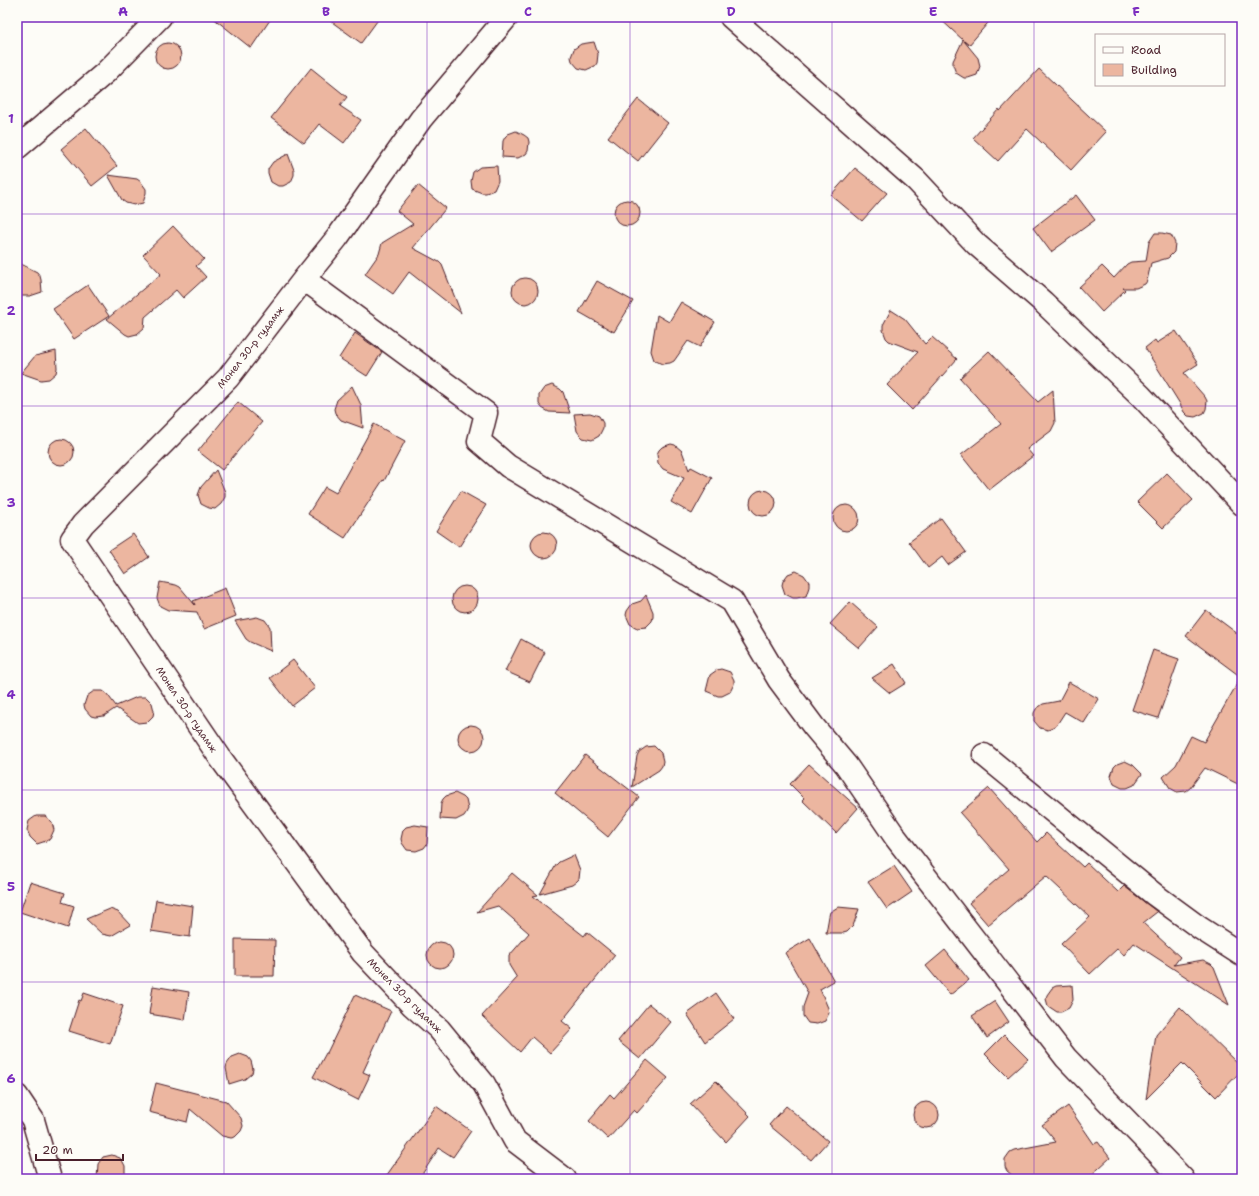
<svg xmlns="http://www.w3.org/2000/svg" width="1259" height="1196" font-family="'Shantell Sans',sans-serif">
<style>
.building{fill:#ecb6a0;stroke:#4a1f2b}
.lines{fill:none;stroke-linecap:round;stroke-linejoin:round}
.street-casing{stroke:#4a1f2b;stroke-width:25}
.street{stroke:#fdfcf7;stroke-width:22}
.grid{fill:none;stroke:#7b2cbf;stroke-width:1;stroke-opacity:0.55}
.labels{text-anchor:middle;stroke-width:3.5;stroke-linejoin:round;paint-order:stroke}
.street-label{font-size:10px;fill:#4a1f2b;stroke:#fdfcf7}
.neatline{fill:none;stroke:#7b2cbf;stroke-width:1.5}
.grid-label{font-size:13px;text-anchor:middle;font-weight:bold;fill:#7b2cbf}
</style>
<rect width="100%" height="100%" fill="#fdfcf7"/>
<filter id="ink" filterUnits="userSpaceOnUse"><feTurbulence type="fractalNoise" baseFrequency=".025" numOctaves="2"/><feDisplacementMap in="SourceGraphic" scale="8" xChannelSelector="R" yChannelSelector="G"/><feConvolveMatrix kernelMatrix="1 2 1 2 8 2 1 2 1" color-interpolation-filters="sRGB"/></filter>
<g filter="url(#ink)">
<path class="building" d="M212,17h60l-21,31z
M325,17h55l-19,26z
M938,17h55l-24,28 -5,-4 14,17 2,8 -3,9 -9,3h-4l-8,-5 -3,-8v-4l10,-21z
M594,42l4,12 -1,9 -2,3 -9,4 -8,-2 -6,-7 -1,-4 3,-8 7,-5z
M155 56a13 13 0 1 1 26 0a13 13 0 1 1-26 0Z
M311,68l36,29 -7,9 21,14 -17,23 -25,-19 -15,19 -33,-25z
M1039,69l67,63 -35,38 -44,-41 -29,32 -25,-23 26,-29 1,2z
M638,99l30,24 -30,38 -30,-24z
M86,128l31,38 -25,20 -31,-37z
M516,131l8,4 4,3 1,4 -1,9 -2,3 -8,4 -16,-1 1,-16 2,-4 3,-3z
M288,154l6,16v5l-3,7 -8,4h-5l-7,-4 -3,-9v-4l5,-7z
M497,166l1,15 -4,9 -8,3h-4l-10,-4 -1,-8 2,-9 7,-5z
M855,168l32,25 -25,28 -31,-26z
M108,175l29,4 4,3 5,7v4l-3,10 -9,2 -8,-2 -4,-3z
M418,185l28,23 -33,40 26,14 3,3 19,48 -52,-41 -16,22 -28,-20 14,-20 3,-11 31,-19 -16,-13z
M1076,195l19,25 -44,32 -18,-24z
M614 213a13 13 0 1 1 26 0a13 13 0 1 1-26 0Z
M173,226l31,33 -8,7 10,11 -23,21 -7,-8 -31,27 -1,11 -7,6 -8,2 -4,-2 -18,-15 54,-45 -18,-19z
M1155,233h7l9,2 4,8 -1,9 -6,6 -17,5 -4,18 -2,3 -9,4h-13l2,2 -23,22 -23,-25 23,-21 12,12 13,-14 4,-2 15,-1 3,-19z
M17,262l20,10 3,4 1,4 1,12 -12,4h-13z
M512 291a13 13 0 1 1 26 0a13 13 0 1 1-26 0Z
M597,281l36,20 -19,31 -35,-20z
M88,285l21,31 -35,23 -21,-30z
M681,302l34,20 -15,25 -12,-6 -14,20 -4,2 -8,1 -8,-4 -3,-9 6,-36 12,7z
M891,310l14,9 20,25 7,-7 25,22 -45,51 -25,-25 31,-33 -29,-11 -3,-3 -3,-8v-5z
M1176,331l22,33 -14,9 21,24 2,4 -1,8 -2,4 -9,4 -7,-1 -4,-4 -4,-8 -35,-56 10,-8 2,3z
M355,333l27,19 -15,24 -28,-18z
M56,351l1,17 -1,5 -7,6 -8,1 -20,-7 14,-17z
M989,351l49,51 15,-12 2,33 -4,8 -24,18 6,7 -44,34 -28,-35 40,-31 -41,-46z
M552,385l8,4 3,3 7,21 -21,-1 -7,-4 -3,-4v-9l5,-7z
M352,386l9,19 2,23 -22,-8 -6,-7 -1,-4 3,-9z
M238,402l24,20 -40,48 -24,-19z
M590,413l9,3 4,7v5l-4,8 -7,4 -9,-2 -3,-3 -3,-4 -3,-17z
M374,424l31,17 -21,40 -1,-1 -38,58 -37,-24 17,-27 11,6z
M48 452a13 13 0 1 1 26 0a13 13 0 1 1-26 0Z
M671,444l4,1 7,6 7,19 2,-3 21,11 -20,36 -21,-12 13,-24 -21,-9 -5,-6 -1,-9 2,-4 3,-3z
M216,470l9,22v5l-4,7 -6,5 -6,-1 -8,-4 -3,-9 3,-8z
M1167,473l26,27 -30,28 -26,-26z
M750 503a13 13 0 1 1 26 0a13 13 0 1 1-26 0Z
M461,491l25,14 -27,42 -23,-16z
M833 518a13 13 0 1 1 26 0a13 13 0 1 1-26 0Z
M941,518l25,34 -18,13 -6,-8 -14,11 -19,-26z
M531 545a13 13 0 1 1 26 0a13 13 0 1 1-26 0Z
M133,534l16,23 -24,17 -16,-24z
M796,571l8,4 5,7v5l-3,9 -9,2h-4l-8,-4 -3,-9 1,-4 5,-7z
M160,582l16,3 4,2 15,18 -2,-4 32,-13 11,28 -32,13 -7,-17 -29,-2 -8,-4 -3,-8z
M452 599a13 13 0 1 1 26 0a13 13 0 1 1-26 0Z
M646,595l7,17v5l-1,4 -6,6 -9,1 -7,-4 -4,-9 1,-4 5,-7 9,-3z
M850,602l28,25 -19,21 -29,-24z
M1206,610l36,27v149l-37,-18 -15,20 -4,3 -9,1 -7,-4 -7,-11 13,-12 15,-29 13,6 37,-65 -55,-41z
M257,617l8,3 5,7 1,24 -21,-9 -4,-3 -11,-18z
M521,639l24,13 -15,30 -25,-11z
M1153,650l26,9 -21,59 -26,-8z
M293,660l22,28 -23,18 -22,-28z
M894,664l12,19 -16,10 -18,-15z
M721,669l9,3 4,8v4l-4,8 -8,4h-4l-12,-5 4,-16 7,-5z
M1069,682l30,17 -15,24 -19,-11 -9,14 -3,2 -5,2 -8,-2 -6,-7v-8l2,-4 7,-5 16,-3z
M94,691h9l4,3 9,12 21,-9h9l6,6 2,8 -1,5 -6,6 -9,1 -22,-15 -12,8 -9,1 -4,-1 -6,-7 -1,-4 3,-9z
M458 738a13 13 0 1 1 26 0a13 13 0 1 1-26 0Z
M654,746l7,7 2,8 -1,5 -3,4 -27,17 5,-31 2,-4 7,-5z
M585,755l54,42 -31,40 -53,-44z
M1125,761l8,4 9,9 -8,11 -7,3h-5l-8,-4 -3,-8 3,-9 3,-3z
M809,764l49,44 -22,25 -34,-33 2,-2 -14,-14z
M989,788l48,54 9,-9 37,34 4,-4 31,29 6,-6 32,25 1,1 -14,11 37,34 -6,8 29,-5 8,4 3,3 15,38 -95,-62 -10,12 -7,-6 -27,25 -29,-30 29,-27 -44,-41 -58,49 -19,-22 40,-34 -49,-56z
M455,793l8,4 3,3 2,9 -2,4 -2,3 -8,4 -16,-1 1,-16 2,-4 3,-3z
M36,816h9l4,3 3,3 2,8 -4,9 -4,2 -9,3 -7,-7 -3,-7 2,-9z
M415,825l13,2 -1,17 -3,4 -8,3 -9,-1 -5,-7 -1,-4 2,-9 3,-3z
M574,855l6,15 -1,9 -3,3 -4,3 -32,9 16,-29 3,-3z
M894,866l18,26 -25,17 -19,-27z
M512,873l26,22 -5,1 51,40 3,-4 28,23 -53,66 10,8 -22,24 -18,-16 -12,15 -38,-36 35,-38 -8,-13v-9l20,-23 -31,-27 -21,6z
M30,882l35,11 -3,9 12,4 -6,22 -48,-16z
M156,900l37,6 -3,31 -39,-6z
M838,907l21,2 -6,17 -6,6 -4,1h-17l3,-17 1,-4z
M110,909l8,3 12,13 -19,11 -9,-2 -16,-15z
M810,938l24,43 -14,8 8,19 1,5 -4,8 -8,3 -9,-1 -5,-7v-9l5,-14 -23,-40z
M235,939l40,1 -1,36h-39z
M427 955a13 13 0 1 1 26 0a13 13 0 1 1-26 0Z
M945,950l24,30 -19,15 -24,-29z
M1072,985l1,15 -4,8 -8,4h-4l-9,-6 -2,-7 1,-4 5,-7 4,-2z
M153,986l36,6 -4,28 -36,-6z
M84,993l39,13 -13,38 -41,-13 10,-31 2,1z
M716,993l18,26 -29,23 -18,-28z
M355,995l36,16 -28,61 7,3 -12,25 -45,-23 13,-24h1z
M995,1001l14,21 -22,16 -15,-22z
M649,1004l22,18 -31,37 -22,-18z
M1180,1007l62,61v2l-26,27 -34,-34 -36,36 10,-64z
M1004,1035l24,24 -20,18 -23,-23z
M240,1054l8,3 3,4 2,8 -1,4 -7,6 -16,5 -3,-16 1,-4 5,-7z
M647,1060l21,18 -31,35 -3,-3 -26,29 -19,-18 7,-8 -1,-1 15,-18 4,4z
M716,1081l34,35 -24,26 -36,-38z
M156,1083l70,18 15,17 2,8 -2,5 -6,6 -4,1 -9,-2 -32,-27 -3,13 -38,-10z
M913 1115a13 13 0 1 1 26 0a13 13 0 1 1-26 0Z
M436,1106l35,25 -18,26 -14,-9 -20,31h-35z
M786,1106l42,35 -17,19 -42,-35z
M1068,1106l26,38 4,-2 12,16 -23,21h-70l-10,-8 -2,-4v-8l5,-7 4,-2 42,-8 -14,-17z
M112,1155l8,3 3,4 2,4v13h-28l1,-15 2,-3 3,-4z"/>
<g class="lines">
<g class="street-casing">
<path id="street" d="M507,17l-86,102 -84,119 -33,41 -76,99 -145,146 -11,15 149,220 142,194 49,52 27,24 45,55 31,57 50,38
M731,17l185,163 60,64 67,58 98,94 101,108
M17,148l88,-75 55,-56
M304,279l182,134 -7,28 29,25 224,135 47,79 35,47 32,38 50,73 170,220 117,121
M984,755l171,140 45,33 42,27
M17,1096l16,24 17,59"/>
</g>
<use href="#street" class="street"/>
</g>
</g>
<path class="grid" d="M224,17v1162M427,17v1162M630,17v1162M832,17v1162M1034,17v1162M17,214h1225M17,406h1225M17,598h1225M17,790h1225M17,982h1225"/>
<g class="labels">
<g class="street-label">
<text transform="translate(250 347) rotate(-52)" y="4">Монел 30-р гудамж</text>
<text transform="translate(187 709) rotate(56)" y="4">Монел 30-р гудамж</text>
<text transform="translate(405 995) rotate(45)" y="4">Монел 30-р гудамж</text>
</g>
</g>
<rect width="1259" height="1196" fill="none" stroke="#fdfcf7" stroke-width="44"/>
<rect x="1095" y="34" width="130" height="52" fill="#fdfcf7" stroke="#b5a4a5"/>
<rect x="1103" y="47" width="20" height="6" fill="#fdfcf7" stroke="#b5a4a5"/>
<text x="1131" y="54" font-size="12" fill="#4a1f2b">Road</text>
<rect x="1103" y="64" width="20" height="12" fill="#ecb6a0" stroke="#b5a4a5"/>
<text x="1131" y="74" font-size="12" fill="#4a1f2b">Building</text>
<path d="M36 1154v6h87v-6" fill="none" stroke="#4a1f2b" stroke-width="2"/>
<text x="42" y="1154" font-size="12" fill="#4a1f2b" stroke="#fdfcf7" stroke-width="3" paint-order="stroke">20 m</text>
<rect x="22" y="22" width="1215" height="1152" class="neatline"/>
<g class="grid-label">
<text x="123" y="16">A</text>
<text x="326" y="16">B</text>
<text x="528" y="16">C</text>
<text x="731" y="16">D</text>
<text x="933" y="16">E</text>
<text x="1136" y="16">F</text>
<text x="11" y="123">1</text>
<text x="11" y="315">2</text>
<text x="11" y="507">3</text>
<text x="11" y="699">4</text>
<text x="11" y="891">5</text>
<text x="11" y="1083">6</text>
</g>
</svg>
